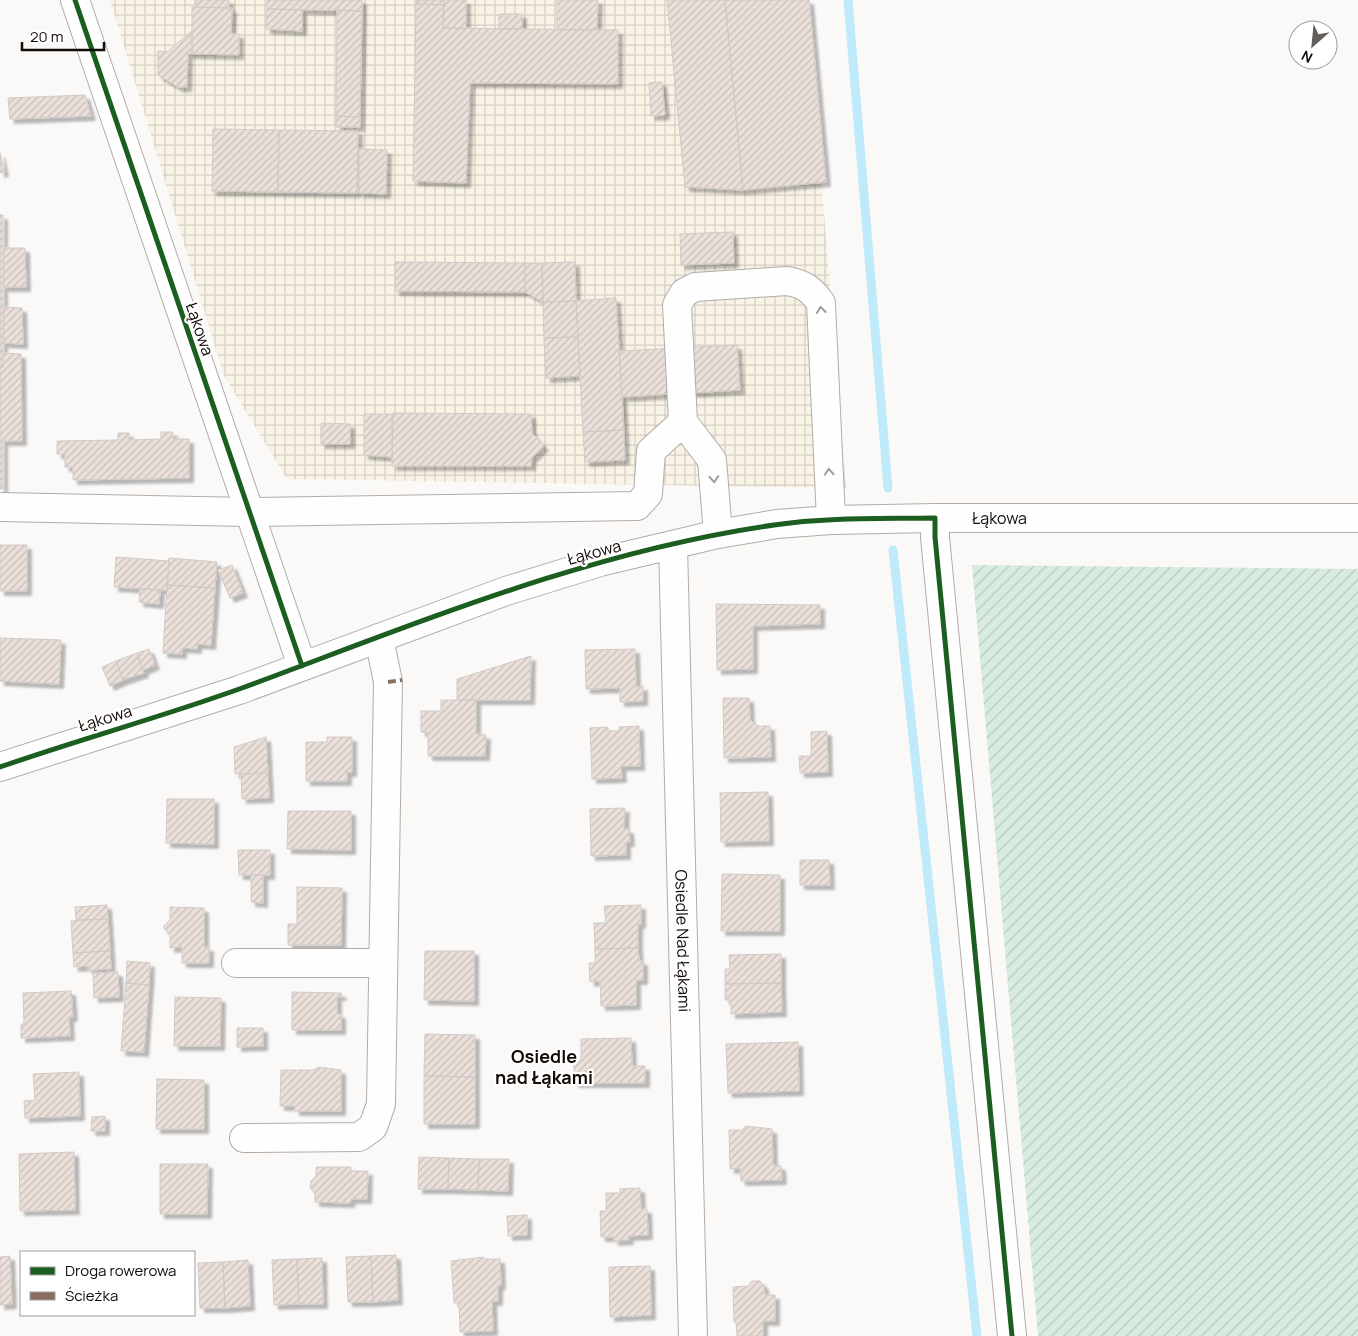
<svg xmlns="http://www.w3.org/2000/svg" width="1358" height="1336" font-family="Manrope,sans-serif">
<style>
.industrial{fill:url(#industrial-grid)}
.garden{fill:url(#garden-furrows)}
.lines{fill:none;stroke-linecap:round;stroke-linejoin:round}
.stream{stroke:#beeafa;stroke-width:9}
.building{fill:url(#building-hatch);stroke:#d0cac7;filter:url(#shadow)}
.minor-casing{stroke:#b1aca8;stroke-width:30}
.minor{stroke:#fefefe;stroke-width:28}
.quiet{stroke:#8d6e63;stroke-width:4;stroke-dasharray:8 4;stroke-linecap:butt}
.cycleway-casing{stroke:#fff;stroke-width:8}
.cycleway{stroke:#1b5e20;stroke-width:5}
.oneway{stroke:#a09c9b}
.labels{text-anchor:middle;stroke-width:4.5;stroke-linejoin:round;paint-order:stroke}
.street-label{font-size:16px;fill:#130a06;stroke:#fff}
.neighbourhood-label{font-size:18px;font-weight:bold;fill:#130a06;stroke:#fff}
</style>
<defs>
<pattern id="industrial-grid" width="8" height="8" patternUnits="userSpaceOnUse" patternTransform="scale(1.25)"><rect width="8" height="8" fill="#f9f3e6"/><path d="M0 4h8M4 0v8" fill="none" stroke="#d5cfc4"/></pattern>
<pattern id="garden-furrows" width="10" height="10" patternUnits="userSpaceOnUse" patternTransform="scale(1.25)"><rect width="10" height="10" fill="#d7ecdf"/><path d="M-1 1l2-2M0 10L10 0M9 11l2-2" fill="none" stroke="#b8c9be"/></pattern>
<pattern id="building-hatch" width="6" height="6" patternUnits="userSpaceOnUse" patternTransform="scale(1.25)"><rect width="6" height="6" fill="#ebe0da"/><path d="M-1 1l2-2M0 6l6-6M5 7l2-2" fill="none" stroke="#c9bfba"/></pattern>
<filter id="shadow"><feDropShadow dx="4.5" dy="4.5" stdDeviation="1" flood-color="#0004"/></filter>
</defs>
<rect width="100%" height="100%" fill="#fbf9f7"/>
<path class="industrial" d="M110,0h697l39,488 -559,-9 -63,-103z"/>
<path class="garden" d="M972,565l386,4v767h-320z"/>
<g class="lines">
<path class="stream" d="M848,0l40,488
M893,550l84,786"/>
</g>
<path class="building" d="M196,0h33v8l-33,-1z
M267,0h95v11l-95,-2z
M416,0h28v5l-28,-1z
M444,0h22v29l-23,-1z
M557,0h41l-1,30h-40z
M667,0h58l18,190 -58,-3z
M725,0h84l17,182 -83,8z
M416,4l28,1 -1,23 175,2v54l-148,-1 -4,100 -53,-2z
M192,7l40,1 -1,26h8v21l-47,-1z
M267,9l35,1v21l-36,-2z
M337,10l25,1 -2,106 -24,-1z
M499,14h23v15h-23z
M192,31v23h-4l-1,33h-9l-20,-12v-24l9,1z
M662,82l3,33 -14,1 -2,-33z
M85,95l6,21 -81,3 -2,-21z
M336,116l24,1v10h-24z
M213,129l66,1 -1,62 -66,-1z
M279,130l79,1 -1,62 -79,-1z
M359,149l28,1 -1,44 -27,-1z
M0,153l4,19 -4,1z
M0,215h3v152h-3z
M733,232l1,31 -53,2 -1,-31z
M4,248h21l1,39h-22z
M395,262l130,1v29l-130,-1z
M575,262l1,39 -33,1 -1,-39z
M525,263h17l1,39 -18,-10z
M616,298l8,132 -41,2 -7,-131z
M576,301l2,36 -34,1 -1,-36z
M4,307l18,1 1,36 -19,-1z
M578,337l2,39 -34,2 -2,-40z
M737,345l3,45 -118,7 -3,-46z
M3,353l18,1 1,87h-19v48h-3v-122h3z
M393,413l138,1 1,19 12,13 -13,13v7h-139z
M364,414h28v43l-28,-2z
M321,423l29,1v20h-29z
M624,430l1,30 -40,2 -2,-30z
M161,432h12v7h16v39l-116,2v-13h-8v-13h-8v-13l61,-1v-7h11v7l32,-1z
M0,545h27v46h-27z
M116,557l53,4 -2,29 -53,-3z
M169,558l48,4 -2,26 -48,-3z
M232,565l11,28 -13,5 -12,-28z
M167,585l48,3 -4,57 -14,-1v5l-15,-1v6l-19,-1z
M140,589l20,1 -1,14 -20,-2z
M716,604l104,1v19l-67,2v43l-36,1z
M0,638l61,2 -2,44 -59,-3z
M149,649l6,16 -12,5 -6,-17z
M635,649l1,38 7,-1v15l-23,1v-14l-34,1 -1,-39z
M137,653l7,20 -21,7 -7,-19z
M531,656l-1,44h-73v-21z
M116,661l7,19 -13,6 -8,-19z
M723,698h26l1,21 7,7h13l1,31 -47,1z
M441,700h35v34l10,1 -1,21h-57v-24h-7v-21h20z
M639,726l1,40h-19l1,12 -30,1 -2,-51 18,-1v4h11v-4z
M827,731l1,41 -28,1 -1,-17h12v-24z
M266,737l2,36 -33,1 -1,-27z
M327,737h25v35h-5v9h-41v-39h21z
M268,773l1,25 -27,1 -1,-25z
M768,792l1,49 -48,1 -1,-49z
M167,799h47v45l-48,-1z
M625,808l-1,21h5l1,13h-4v13l-35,1 -1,-47z
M288,811h63v39l-64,-1z
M238,850h32v25h-31z
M800,860h29l1,25h-30z
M722,874l58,1v56h-59z
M251,875h12v28l-12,-1z
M297,887l45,1 -1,57h-53v-21h9z
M107,905l1,14 -32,1 -1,-13z
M641,905v19h-3v24l-43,1 -1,-26h12l-2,-17z
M170,907l34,1v39h5v16h-27v-16l-12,1v-13l-7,-8 7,-7z
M108,919l2,32 -37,2 -2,-32z
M638,948l1,13h4v19h-7v25l-35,1 -1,-25 -10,1 -1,-19h6v-14z
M110,951l1,18 -23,1v-4l-14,1 -1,-14z
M425,951h49v50l-50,-1z
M781,954v29l-56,1v-15h5l-1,-14z
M127,961l23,2 -1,22 -23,-2z
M118,972l1,25 -25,1 -1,-25z
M126,983l23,2 -5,67 -23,-1z
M781,983l1,29 -51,2v-14h-6v-16z
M71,991l2,26h-4l1,19 -49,2v-14h3l-1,-31z
M292,992l49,1 1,3h-5v18h4v16h-49z
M175,997l46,1 -1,48h-46z
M237,1028h26v18l-26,1z
M425,1034l50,1v42l-51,-1z
M631,1038l1,28h13v17h-71v-22h7v-22z
M798,1042l1,49 -71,2 -2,-49z
M319,1067l22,3v41h-46v-5h-15l1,-36h32z
M79,1072l1,44 -55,2 -1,-17 11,-1 -2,-26z
M424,1076l51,1v47h-51z
M157,1079l47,1v49h-48z
M105,1116v15h-14l1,-14z
M746,1126l26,3 1,36 8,1 1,14 -41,1 -1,-13 -10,1 -1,-39h13z
M74,1152l1,58 -55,1 -1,-57z
M419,1157l30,1 -1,31h-30z
M449,1158l30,1 -1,31 -30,-1z
M479,1159h30l-1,32 -30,-1z
M160,1164h48l-1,50h-47z
M316,1167h35v4h17l-1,28h-16l-1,4 -35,-1v-9l-5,-5 1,-7 5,-5z
M640,1188l1,21h6l1,26 -20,1 1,4 -15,1v-4h-13l-1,-26h6v-18h14v-4z
M527,1215v20l-19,1 -1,-20z
M396,1255l2,45 -25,2 -2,-46z
M10,1256l2,48 -12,1v-48z
M371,1256l2,46h-25l-2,-45z
M484,1257v2h16l1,26h-3v16h-6l1,30 -33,1 -1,-29h-5l-3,-42z
M322,1258l1,46h-24l-2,-45z
M297,1259l2,45 -25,1 -2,-45z
M248,1260l2,46 -25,2 -2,-46z
M223,1262l2,46h-25l-2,-45z
M650,1266l1,49 -41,2 -1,-50z
M752,1281h8l4,5 1,9h10v26h-12v15h-26l-1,-14h-2l-1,-35 15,-1z"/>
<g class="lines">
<g class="minor-casing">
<g id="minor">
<path d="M75,0l227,666"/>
<path d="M0,507l248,5 389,-6 11,-12 3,-43 32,-29"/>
<path d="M935,518v19l77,799"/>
<path d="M718,534l-6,-74 -29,-38 -6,-117 7,-12 11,-6 92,-6c17,3 24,8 34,22l10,217"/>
<path id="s1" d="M673,546l20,790"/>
<path id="s2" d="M0,767l239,-77 267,-99 94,-29 118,-28 59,-10 54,-4 104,-2h423"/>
<path d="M236,963h147"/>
<path d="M244,1138l115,-1 14,-10 8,-23 7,-422 -9,-44"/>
</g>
</g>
<use href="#minor" class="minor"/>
<path class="quiet" d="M388,682l14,-2"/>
<g class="cycleway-casing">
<path id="cycleway" d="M75,0l227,666
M0,767c80,-28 162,-50 242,-79 174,-64 347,-137 532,-163 53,-8 108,-6 161,-7v19l77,799"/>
</g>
<use href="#cycleway" class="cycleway"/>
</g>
<defs><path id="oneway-chevron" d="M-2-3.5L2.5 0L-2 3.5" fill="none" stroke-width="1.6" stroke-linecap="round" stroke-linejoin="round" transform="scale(1.25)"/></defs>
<g class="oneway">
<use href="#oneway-chevron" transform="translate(821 310) rotate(-96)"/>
<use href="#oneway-chevron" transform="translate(829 472) rotate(-93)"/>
<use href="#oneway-chevron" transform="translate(714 479) rotate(86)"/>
</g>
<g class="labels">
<g class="street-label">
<text transform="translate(200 329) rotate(71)" y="6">Łąkowa</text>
<text dy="6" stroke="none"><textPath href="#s2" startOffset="1038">Łąkowa</textPath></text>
<text transform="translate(594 552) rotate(-15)" y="6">Łąkowa</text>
<text transform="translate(105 718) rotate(-17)" y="6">Łąkowa</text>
<text dy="6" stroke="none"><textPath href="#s1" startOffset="395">Osiedle Nad Łąkami</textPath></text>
</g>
<g class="neighbourhood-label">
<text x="544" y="1063">Osiedle<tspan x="544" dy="21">nad Łąkami</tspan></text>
</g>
</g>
<rect x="20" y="1251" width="175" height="65" fill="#ffffff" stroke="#a19d9b"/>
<rect x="30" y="1267" width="25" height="8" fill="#1b5e20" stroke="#a19d9b"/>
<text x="65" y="1276" font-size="15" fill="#130a06">Droga rowerowa</text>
<rect x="30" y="1292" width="25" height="8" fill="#8d6e63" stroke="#a19d9b"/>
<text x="65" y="1301" font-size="15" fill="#130a06">Ścieżka</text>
<g transform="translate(1313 45) rotate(207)"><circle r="24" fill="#ffffff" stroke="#a19d9b"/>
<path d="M0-4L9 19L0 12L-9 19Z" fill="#645e5a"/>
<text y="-8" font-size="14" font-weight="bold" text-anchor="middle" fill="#130a06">N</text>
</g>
<path d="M22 42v8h82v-8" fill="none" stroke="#130a06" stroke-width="2.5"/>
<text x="30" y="42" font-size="15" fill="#130a06" stroke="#ffffff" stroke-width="4" paint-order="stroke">20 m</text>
</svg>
